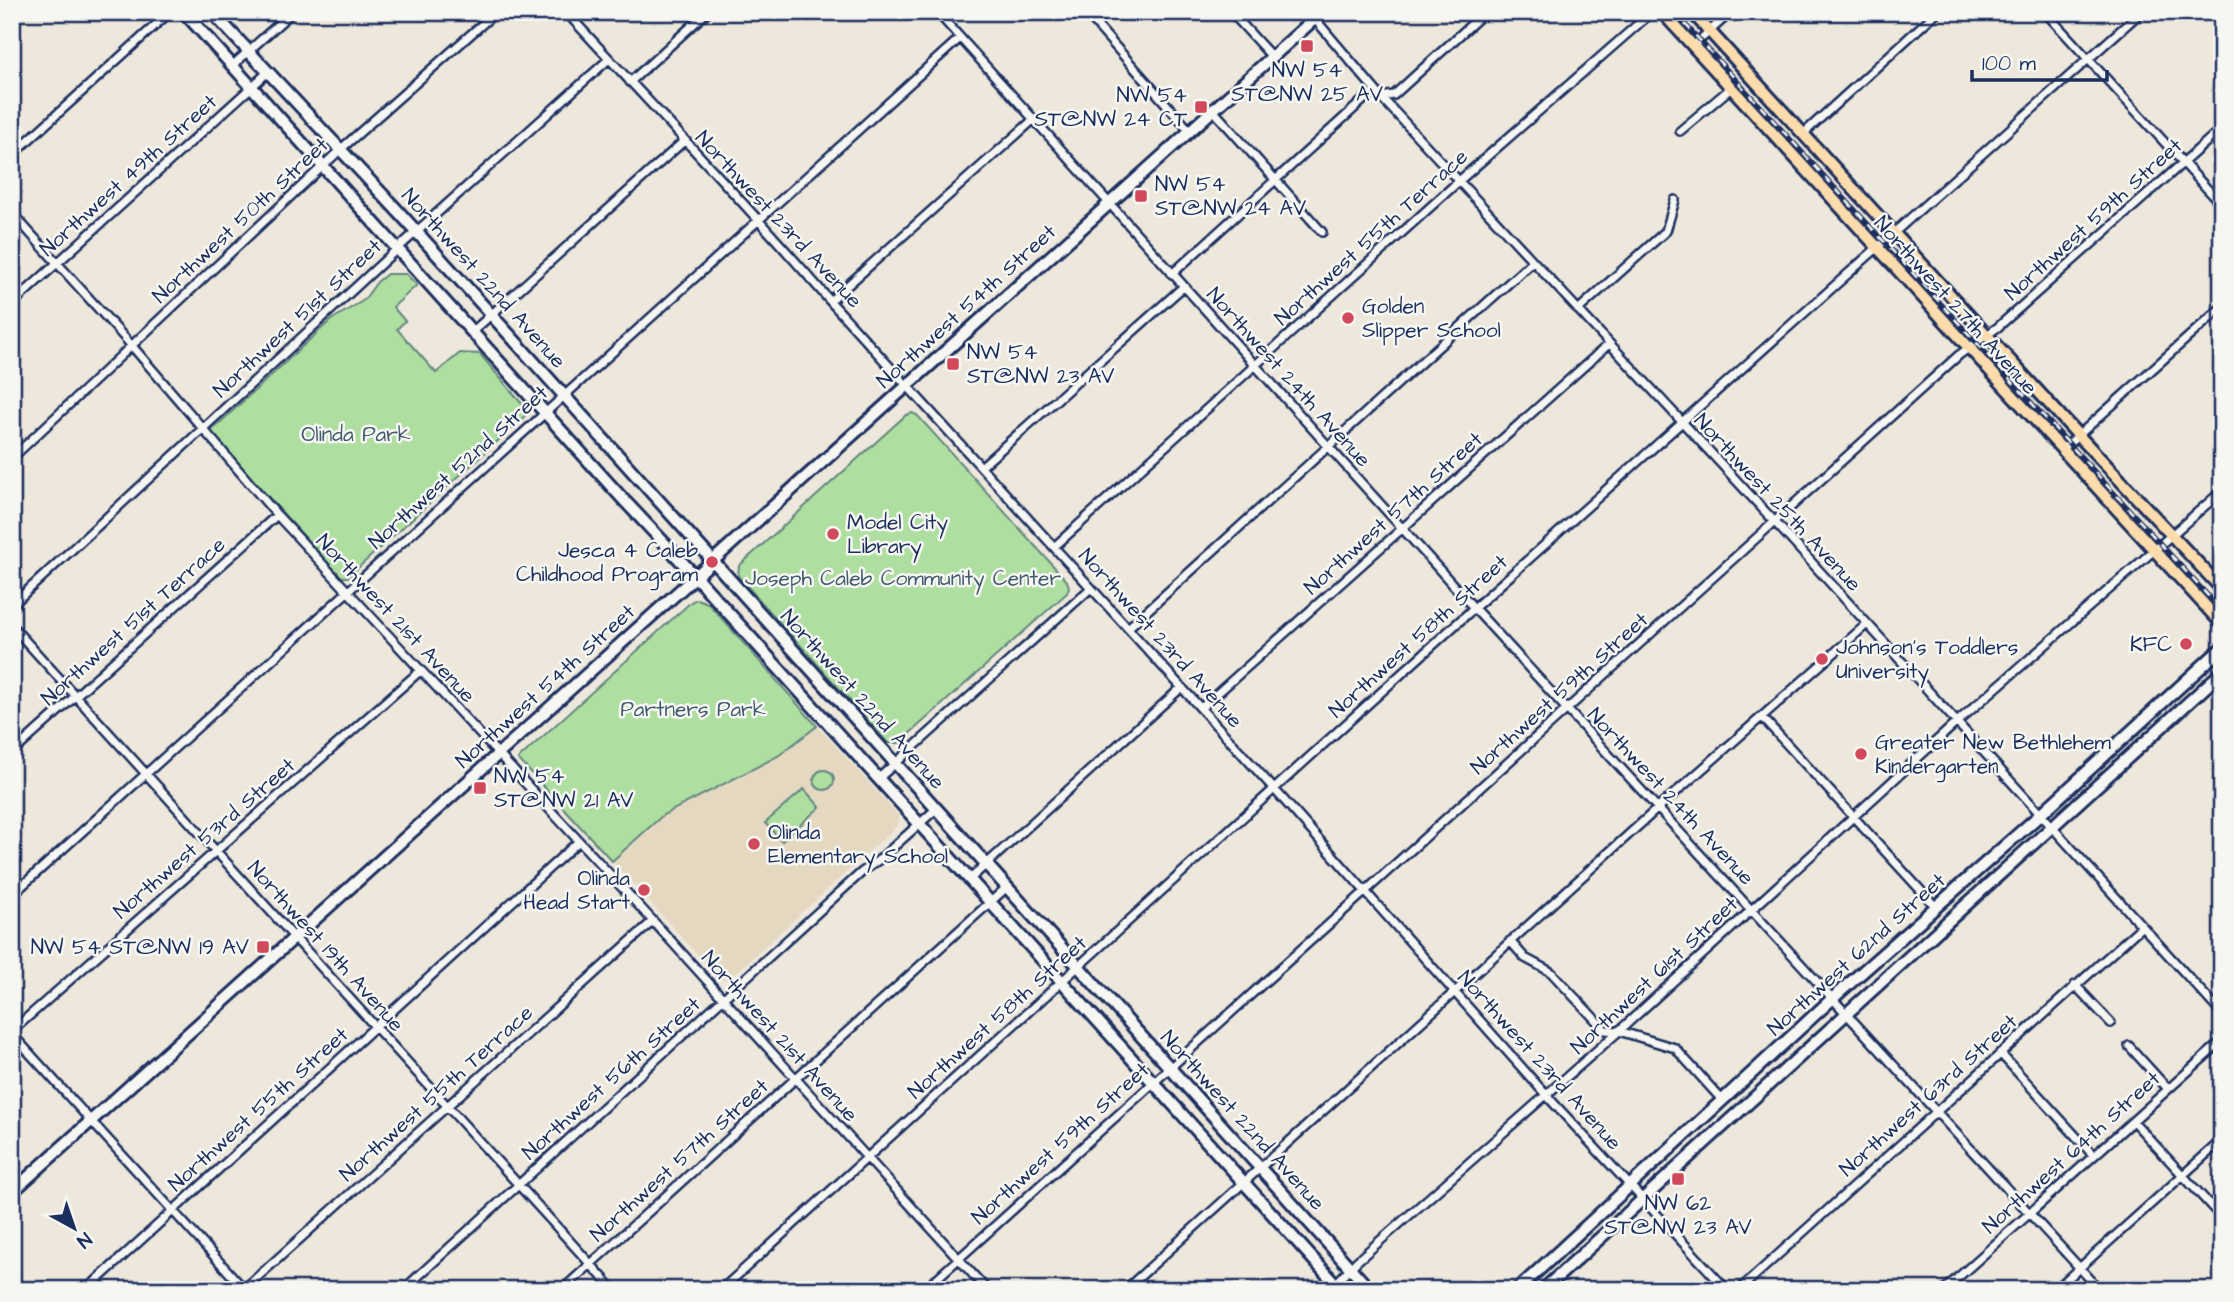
<svg xmlns="http://www.w3.org/2000/svg" width="2234" height="1302" font-family="'Architects Daughter',sans-serif">
<style>
.built{fill:#e4d8c1}
.green{fill:#aedfa0;stroke:#64877f;stroke-width:2}
.lines{fill:none;stroke-linecap:round;stroke-linejoin:round}
.street-casing{stroke:#1b2f5e;stroke-width:12}
.secondary-casing{stroke:#1b2f5e;stroke-width:16}
.primary-casing{stroke:#1b2f5e;stroke-width:16}
.street{stroke:#f6f6f2;stroke-width:7}
.secondary{stroke:#f6f6f2;stroke-width:10}
.primary{stroke:#fcdcac;stroke-width:10}
.rail-casing{stroke:#1b2f5e;stroke-width:5}
.rail{stroke:#f6f6f2;stroke-width:2.5;stroke-dasharray:8;stroke-linecap:butt}
.poi-dot{fill:#d1495b;stroke:#f6f6f2;stroke-width:2.5}
.labels{text-anchor:middle;stroke-width:5;stroke-linejoin:round;paint-order:stroke}
.poi-label{font-size:21px;fill:#1b2f5e;stroke:#f6f6f2;text-anchor:start}
.street-label{font-size:21px;fill:#1b2f5e;stroke:#f6f6f2}
.park-label{font-size:21px;fill:#405b6e;stroke:#f6f6f2}
</style>
<rect width="100%" height="100%" fill="#eee8dc"/>
<filter id="ink" filterUnits="userSpaceOnUse"><feTurbulence type="fractalNoise" baseFrequency=".0143" numOctaves="2"/><feDisplacementMap in="SourceGraphic" scale="14" xChannelSelector="R" yChannelSelector="G"/><feConvolveMatrix kernelMatrix="1 2 1 2 8 2 1 2 1" color-interpolation-filters="sRGB"/></filter>
<g filter="url(#ink)">
<path class="built" d="M817,726l82,90v5l-3,6 -167,152h-6l-5,-2 -106,-116 51,-46 115,-59z"/>
<path class="green" d="M387,274h19l11,11 -24,22 12,14 -8,8 39,44 24,-20 20,1 48,57 -5,7 -175,159h-7l-129,-142v-5l119,-110 33,-20 13,-18z
M912,413l5,2 150,166 2,6 -2,6 -168,150h-11l-150,-167 1,-10 167,-151z
M697,599l11,4 109,123 -39,30 -115,59 -51,46 -94,-102 174,-158z
M814 780a10 10 0 1 1 20 0a10 10 0 1 1-20 0Z
M804,789l16,18 -38,34 -17,-18z"/>
<g class="lines">
<g class="street-casing">
<path id="street" d="M566,12c88,96 179,190 264,289l445,489 272,306 180,194
M937,12l537,596 626,682
M1085,12l105,119
M1231,12l41,45
M1309,12l72,85 393,424 448,493
M2045,12l177,193
M1693,46l38,-34
M232,66l60,-54
M630,82l77,-70
M1213,110l109,122
M1680,131l51,-43
M1803,134l134,-122
M12,155l158,-143
M12,213l120,133 145,169 376,406 334,369
M1172,274l198,-180 11,3 13,-2 91,-83
M830,301l203,-181
M12,304l255,-231
M1578,310l88,-79 9,-31
M472,332l212,-191
M2062,450l160,-143
M12,458l329,-309 155,-137
M981,467l202,-180
M1054,547l405,-366 193,-169
M12,605l385,-356 212,-190
M12,626l602,664
M1128,628l405,-367
M1201,708l408,-364
M1762,717l174,190
M12,753l265,-238
M879,778l212,-190
M970,879l212,-192
M12,895l948,-857
M1510,941l15,17 26,14 54,58 14,1 56,17 48,53
M2075,985l36,38
M12,1031l408,-360
M12,1034l233,256
M2129,1046l39,43
M2000,1053l93,102
M2133,1121l89,97
M86,1290l493,-449
M243,1290l410,-369
M403,1290l459,-418 18,-13 56,-50
M562,1290l445,-403
M721,1290l753,-682 667,-596
M924,1290l1035,-935 39,-28 224,-199
M1125,1290l533,-482 209,-184
M1330,1290l27,-29 262,-230 338,-309 265,-231
M1739,1290l402,-363
M1944,1290l278,-249
M2055,1290l167,-150"/>
</g>
<g class="secondary-casing">
<path id="secondary" d="M184,12l437,485 75,80 645,713
M212,12l184,197 974,1081
M12,1192l1310,-1180
M1517,1290l316,-292 208,-184 181,-166
M1543,1290l679,-618"/>
</g>
<g class="primary-casing">
<path id="primary" d="M1662,12l560,612
M1692,12l386,423 144,154"/>
</g>
<use href="#street" class="street"/>
<use href="#secondary" class="secondary"/>
<use href="#primary" class="primary"/>
<g class="rail-casing">
<path id="rail" d="M1674,12l548,599"/>
</g>
<use href="#rail" class="rail"/>
</g>
</g>
<g class="poi-dot">
<rect x="1300" y="39" width="14" height="14" rx="3.5"/>
<rect x="1194" y="100" width="14" height="14" rx="3.5"/>
<rect x="1134" y="189" width="14" height="14" rx="3.5"/>
<circle cx="1348" cy="318" r="7"/>
<rect x="946" y="357" width="14" height="14" rx="3.5"/>
<circle cx="833" cy="534" r="7"/>
<circle cx="712" cy="562" r="7"/>
<circle cx="2186" cy="644" r="7"/>
<circle cx="1822" cy="659" r="7"/>
<circle cx="1861" cy="754" r="7"/>
<rect x="473" y="781" width="14" height="14" rx="3.5"/>
<circle cx="754" cy="844" r="7"/>
<circle cx="644" cy="890" r="7"/>
<rect x="256" y="940" width="14" height="14" rx="3.5"/>
<rect x="1671" y="1172" width="14" height="14" rx="3.5"/>
</g>
<g class="labels">
<g class="poi-label">
<text x="1307" y="77" text-anchor="middle">NW 54<tspan x="1307" dy="24">ST@NW 25 AV</tspan></text>
<text x="1187" y="102" text-anchor="end">NW 54<tspan x="1187" dy="24">ST@NW 24 CT</tspan></text>
<text x="1155" y="191">NW 54<tspan x="1155" dy="24">ST@NW 24 AV</tspan></text>
<text x="1362" y="313">Golden<tspan x="1362" dy="24">Slipper School</tspan></text>
<text x="967" y="359">NW 54<tspan x="967" dy="24">ST@NW 23 AV</tspan></text>
<text x="847" y="529">Model City<tspan x="847" dy="24">Library</tspan></text>
<text x="698" y="557" text-anchor="end">Jesca 4 Caleb<tspan x="698" dy="24">Childhood Program</tspan></text>
<text x="2172" y="651" text-anchor="end">KFC</text>
<text x="1836" y="654">Johnson's Toddlers<tspan x="1836" dy="24">University</tspan></text>
<text x="1875" y="749">Greater New Bethlehem<tspan x="1875" dy="24">Kindergarten</tspan></text>
<text x="494" y="783">NW 54<tspan x="494" dy="24">ST@NW 21 AV</tspan></text>
<text x="768" y="839">Olinda<tspan x="768" dy="24">Elementary School</tspan></text>
<text x="630" y="885" text-anchor="end">Olinda<tspan x="630" dy="24">Head Start</tspan></text>
<text x="249" y="954" text-anchor="end">NW 54 ST@NW 19 AV</text>
<text x="1678" y="1210" text-anchor="middle">NW 62<tspan x="1678" dy="24">ST@NW 23 AV</tspan></text>
</g>
<g class="street-label">
<text transform="translate(128 175) rotate(-42)" y="7">Northwest 49th Street</text>
<text transform="translate(779 219) rotate(47)" y="7">Northwest 23rd Avenue</text>
<text transform="translate(2093 219) rotate(-42)" y="7">Northwest 59th Street</text>
<text transform="translate(240 220) rotate(-43)" y="7">Northwest 50th Street</text>
<text transform="translate(1371 237) rotate(-42)" y="7">Northwest 55th Terrace</text>
<text transform="translate(484 278) rotate(48)" y="7">Northwest 22nd Avenue</text>
<text transform="translate(1956 305) rotate(48)" y="7">Northwest 27th Avenue</text>
<text transform="translate(966 306) rotate(-42)" y="7">Northwest 54th Street</text>
<text transform="translate(297 318) rotate(-43)" y="7">Northwest 51st Street</text>
<text transform="translate(1289 377) rotate(48)" y="7">Northwest 24th Avenue</text>
<text transform="translate(458 467) rotate(-42)" y="7">Northwest 52nd Street</text>
<text transform="translate(1778 502) rotate(47)" y="7">Northwest 25th Avenue</text>
<text transform="translate(1393 513) rotate(-42)" y="7">Northwest 57th Street</text>
<text transform="translate(396 618) rotate(47)" y="7">Northwest 21st Avenue</text>
<text transform="translate(133 621) rotate(-42)" y="7">Northwest 51st Terrace</text>
<text transform="translate(1418 636) rotate(-42)" y="7">Northwest 58th Street</text>
<text transform="translate(1161 638) rotate(48)" y="7">Northwest 23rd Avenue</text>
<text transform="translate(545 686) rotate(-42)" y="7">Northwest 54th Street</text>
<text transform="translate(1559 693) rotate(-42)" y="7">Northwest 59th Street</text>
<text transform="translate(863 699) rotate(48)" y="7">Northwest 22nd Avenue</text>
<text transform="translate(1671 796) rotate(47)" y="7">Northwest 24th Avenue</text>
<text transform="translate(204 838) rotate(-41)" y="7">Northwest 53rd Street</text>
<text transform="translate(326 946) rotate(48)" y="7">Northwest 19th Avenue</text>
<text transform="translate(1856 954) rotate(-42)" y="7">Northwest 62nd Street</text>
<text transform="translate(1654 975) rotate(-43)" y="7">Northwest 61st Street</text>
<text transform="translate(997 1017) rotate(-42)" y="7">Northwest 58th Street</text>
<text transform="translate(780 1036) rotate(48)" y="7">Northwest 21st Avenue</text>
<text transform="translate(1540 1060) rotate(48)" y="7">Northwest 23rd Avenue</text>
<text transform="translate(611 1078) rotate(-42)" y="7">Northwest 56th Street</text>
<text transform="translate(436 1093) rotate(-42)" y="7">Northwest 55th Terrace</text>
<text transform="translate(1928 1095) rotate(-42)" y="7">Northwest 63rd Street</text>
<text transform="translate(258 1109) rotate(-42)" y="7">Northwest 55th Street</text>
<text transform="translate(1243 1120) rotate(48)" y="7">Northwest 22nd Avenue</text>
<text transform="translate(1060 1143) rotate(-42)" y="7">Northwest 59th Street</text>
<text transform="translate(2071 1152) rotate(-42)" y="7">Northwest 64th Street</text>
<text transform="translate(679 1160) rotate(-42)" y="7">Northwest 57th Street</text>
</g>
<g class="park-label">
<text x="356" y="441">Olinda Park</text>
<text x="903" y="585">Joseph Caleb Community Center</text>
<text x="693" y="716">Partners Park</text>
</g>
</g>
<rect width="2234" height="1302" fill="none" stroke="#f6f6f2" stroke-width="42"/>
<rect x="21" y="21" width="2192" height="1260" fill="none" stroke="#1b2f5e" stroke-width="2.5" filter="url(#ink)"/>
<g transform="translate(74 1228) rotate(140)" stroke="#f6f6f2" stroke-width="5" paint-order="stroke">
<path d="M0-5L12 26L0 18L-12 26Z" fill="#1b2f5e"/>
<text y="-10" font-size="19" font-weight="bold" text-anchor="middle" fill="#1b2f5e">N</text>
</g>
<path d="M1972 70v10h135v-10" fill="none" stroke="#1b2f5e" stroke-width="3.5"/>
<text x="1982" y="70" font-size="21" fill="#1b2f5e" stroke="#f6f6f2" stroke-width="5" paint-order="stroke">100 m</text>
</svg>
